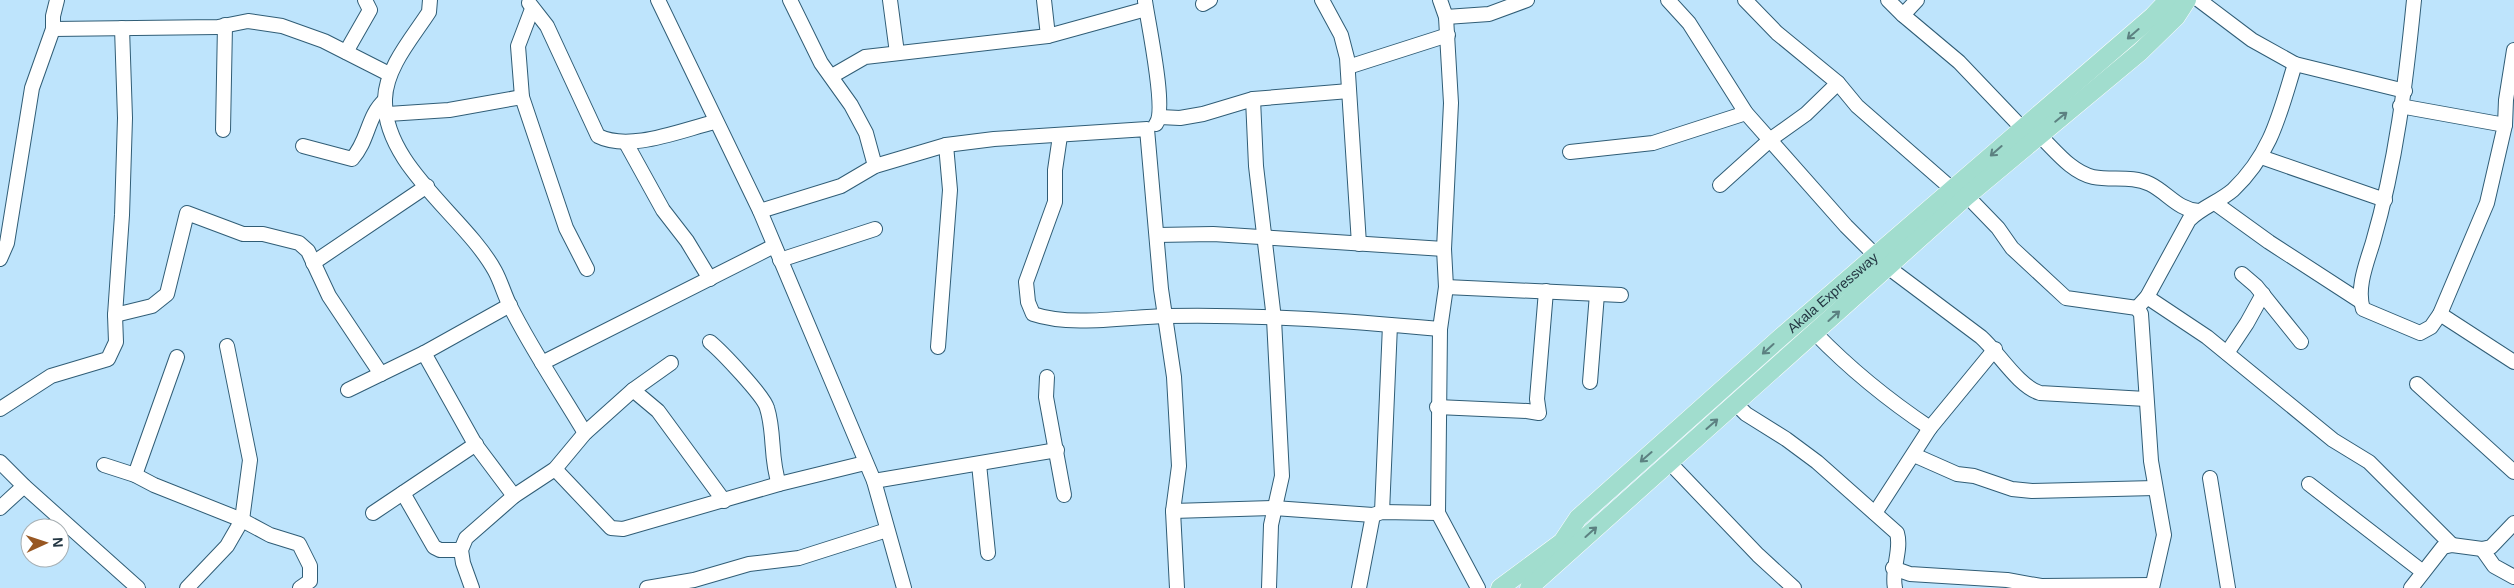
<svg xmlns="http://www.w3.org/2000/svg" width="2514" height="588" viewBox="0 0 2514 588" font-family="Arial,sans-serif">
  <rect width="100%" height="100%" fill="#bee4fc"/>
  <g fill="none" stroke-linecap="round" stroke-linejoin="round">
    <g stroke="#305d76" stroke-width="16">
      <g id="minor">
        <path d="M 430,0 L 429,12 C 413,37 386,67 385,99 C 383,166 465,216 495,271 C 501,282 504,294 510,306 C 532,350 560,391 585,433"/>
        <path d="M 658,0 L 760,211 L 874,481 L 904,588"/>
        <path d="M 790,0 L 821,63 L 851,105 L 866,133 L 875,166"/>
        <path d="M 890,0 L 897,53"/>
        <path d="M 1044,0 L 1048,36"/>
        <path d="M 1322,0 L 1341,35 L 1347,58 L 1359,244"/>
        <path d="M 1668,0 L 1689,23 L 1746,113 L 1846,226 L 1876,256"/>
        <path d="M 1745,0 L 1777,33 L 1838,83 L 1857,106 L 1952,189"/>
        <path d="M 1888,0 L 1903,15 L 1959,62 L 2022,128"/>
        <path d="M 2199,0 L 2252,40 L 2295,64 L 2405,91"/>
        <path d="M 2414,0 C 2406,81 2396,163 2373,242 C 2367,262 2356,288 2363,309 L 2420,333 L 2431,327 L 2440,314 L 2487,203 L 2505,125 L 2506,100 L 2514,50"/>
        <path d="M 1145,1 C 1148,23 1167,110 1156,124"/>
        <path d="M 529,3 L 547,26 L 598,136 C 630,152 681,130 715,122"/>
        <path d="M 1203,4 L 1210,0"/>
        <path d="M 532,9 L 518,46 L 522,97 L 566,228 L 587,269"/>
        <path d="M 1903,15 L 1917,0"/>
        <path d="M 1446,17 L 1489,14 L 1527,0"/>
        <path d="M 53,29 L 218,27 L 248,21 L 282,26 L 324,41 L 389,74"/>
        <path d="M 346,52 L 370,10 L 365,0"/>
        <path d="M 1348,67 L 1448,35"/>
        <path d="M 832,76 L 865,57 L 1048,36 L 1146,9"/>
        <path d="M 1253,99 L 1256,166 L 1274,319 L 1282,476 L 1271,525 L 1269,588"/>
        <path d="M 2400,106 L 2505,125"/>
        <path d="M 388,114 L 449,110 L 522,97"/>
        <path d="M 1160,117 L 1180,118 L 1203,114 L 1253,99 L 1349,91"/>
        <path d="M 223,130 L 225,25"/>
        <path d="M 2039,135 C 2055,150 2071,172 2093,177 C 2112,181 2131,175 2150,184 C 2168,193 2178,210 2199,211"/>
        <path d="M 1060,136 L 1055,170 L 1055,202 L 1026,282 L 1028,302 L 1033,314 C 1071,327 1126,317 1166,316 C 1257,314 1349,321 1440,329"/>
        <path d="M 626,143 L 663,210 L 687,241 L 710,279"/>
        <path d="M 303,146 L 352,159 C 369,140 367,116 385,100"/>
        <path d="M 1570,152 L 1653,143 L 1746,113"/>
        <path d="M 2261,157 L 2385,200"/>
        <path d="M 1720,185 L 1771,139 L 1806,114 L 1838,83"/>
        <path d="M 1967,196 L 1998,228 L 2012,248 L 2066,298 L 2137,308"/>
        <path d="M 2215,203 L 2269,242 L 2360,301"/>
        <path d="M 760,211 L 841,186 L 875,166 L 946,145 L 994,139 L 1147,129 L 1161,289 L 1174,377 L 1179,466 L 1173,511 L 1177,588"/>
        <path d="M 1157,235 L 1213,234 L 1444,249"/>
        <path d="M 0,259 L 7,243 L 32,88 L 53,29 L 53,16 L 57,0"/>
        <path d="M 780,260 L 875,229"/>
        <path d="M 313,263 L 427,186"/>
        <path d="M 1889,268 L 1981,337 C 1999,353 2018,386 2040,393 L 2146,399"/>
        <path d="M 2242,274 L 2256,286 L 2301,342"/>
        <path d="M 1446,287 L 1621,295"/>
        <path d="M 2147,297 L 2207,337 L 2333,440 L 2369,462 L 2452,545"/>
        <path d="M 2440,314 L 2514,362"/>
        <path d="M 115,315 L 152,306 L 167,294 L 187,213 L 243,234 L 263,234 L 299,243 L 308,251 L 329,296 L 381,374"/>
        <path d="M 1815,333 C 1850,369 1888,400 1930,428"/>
        <path d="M 710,342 C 721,351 764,396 767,408 C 775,433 770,459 779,484"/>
        <path d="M 938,347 L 950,190 L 946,145"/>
        <path d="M 424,353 L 475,444 L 514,496"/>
        <path d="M 2227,353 L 2247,323 L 2263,294"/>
        <path d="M 542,363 L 774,246"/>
        <path d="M 1047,377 L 1046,397 L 1064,495"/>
        <path d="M 1590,382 L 1597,294"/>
        <path d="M 2417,384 L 2514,472"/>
        <path d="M 348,390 L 424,353 L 510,305"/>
        <path d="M 633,390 L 671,363"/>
        <path d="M 1736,404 L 1746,414 L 1786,439 L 1817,462 L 1897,533 C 1902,550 1891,569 1895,588"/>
        <path d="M 1437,407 L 1527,411 L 1539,413 L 1537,399 L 1546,291"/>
        <path d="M 0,409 L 51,376 L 108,359 L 116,342 L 115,315 L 122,215 L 125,118 L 122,28"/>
        <path d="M 1914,455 L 1957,474 L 1974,476 L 2012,489 L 2032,491 L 2155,488"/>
        <path d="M 0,462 L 24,486 L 138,588"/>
        <path d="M 1669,462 L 1758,555 L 1794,588"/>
        <path d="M 979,464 L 988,553"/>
        <path d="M 104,465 L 135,475 L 154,485 L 242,520 L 270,535 L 299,544 L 310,566 L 310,581 L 300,588"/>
        <path d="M 555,469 L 611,528 L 623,529 L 779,484 L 865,463"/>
        <path d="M 135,475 L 177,357"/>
        <path d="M 2210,478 L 2228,588"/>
        <path d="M 874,481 L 1057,450"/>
        <path d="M 2309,484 L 2423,572"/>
        <path d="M 403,493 L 434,547 L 440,550 L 461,550"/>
        <path d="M 0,508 L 24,486"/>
        <path d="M 1173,511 L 1274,508 L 1373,515 L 1382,512 L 1438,513 L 1440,329 L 1446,287 L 1444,249 L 1451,103 L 1446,17 L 1440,0"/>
        <path d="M 1382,512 L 1390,325"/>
        <path d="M 373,513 L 476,444"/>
        <path d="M 1438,513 L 1478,588"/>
        <path d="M 1875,513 L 1930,428 L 1995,349"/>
        <path d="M 2482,549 L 2494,566 L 2514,577"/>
        <path d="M 1893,568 L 1910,574 L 2007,580 L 2041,586 L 2152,585"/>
        <path d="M 187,588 L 227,546 L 242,520 L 250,460 L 227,346"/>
        <path d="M 472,588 L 463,563 L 461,550 L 466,538 L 514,496 L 555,469 L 585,433 L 633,390 L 658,411 L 724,501"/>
        <path d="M 647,588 L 694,580 L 749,564 L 799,558 L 887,530"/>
        <path d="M 1359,588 L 1373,515"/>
        <path d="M 2152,588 L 2164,535 L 2151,461 L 2141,314 L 2137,308 L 2147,297 L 2189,220 C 2202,207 2219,202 2233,190 C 2272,153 2280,112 2295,64"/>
        <path d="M 2411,588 L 2443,547 L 2452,545 L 2482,549 L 2491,547 L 2514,523"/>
      </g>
    </g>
    <g stroke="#fff" stroke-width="19">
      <g id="major">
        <path id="s1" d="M 1500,588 L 1562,542 L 1578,518 L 1781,337 L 2153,16 L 2168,0"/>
        <path d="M 1529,588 L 1967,196 L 2140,52 L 2176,17 L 2187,0"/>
      </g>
    </g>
    <use href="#minor" stroke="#fff" stroke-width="14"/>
    <use href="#major" stroke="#a1ddce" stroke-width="18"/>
  </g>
  <defs><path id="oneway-shaft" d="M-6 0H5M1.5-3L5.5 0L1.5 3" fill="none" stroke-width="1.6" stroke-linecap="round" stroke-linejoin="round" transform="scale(1.25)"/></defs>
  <g stroke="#5c8181">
    <use href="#oneway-shaft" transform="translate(2133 34) rotate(139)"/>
    <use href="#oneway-shaft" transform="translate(2061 117) rotate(-39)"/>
    <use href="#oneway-shaft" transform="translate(1996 151) rotate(139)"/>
    <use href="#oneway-shaft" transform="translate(1834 316) rotate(-42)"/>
    <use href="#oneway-shaft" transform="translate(1768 349) rotate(138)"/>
    <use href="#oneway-shaft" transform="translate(1712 424) rotate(-41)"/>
    <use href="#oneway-shaft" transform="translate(1646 457) rotate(139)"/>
    <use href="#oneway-shaft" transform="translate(1591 532) rotate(-42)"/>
  </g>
  <g text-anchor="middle" stroke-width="4.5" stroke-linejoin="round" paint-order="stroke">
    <g font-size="14" fill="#233642" stroke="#fff">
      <text dy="5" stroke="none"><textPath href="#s1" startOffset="446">Akala Expressway</textPath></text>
    </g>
  </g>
  <g transform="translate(45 543) rotate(87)"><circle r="24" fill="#ffffff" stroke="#a7afb3"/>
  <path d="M0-4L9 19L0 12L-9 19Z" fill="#985722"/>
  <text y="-8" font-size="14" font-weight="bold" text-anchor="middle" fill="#233642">N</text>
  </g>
</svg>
